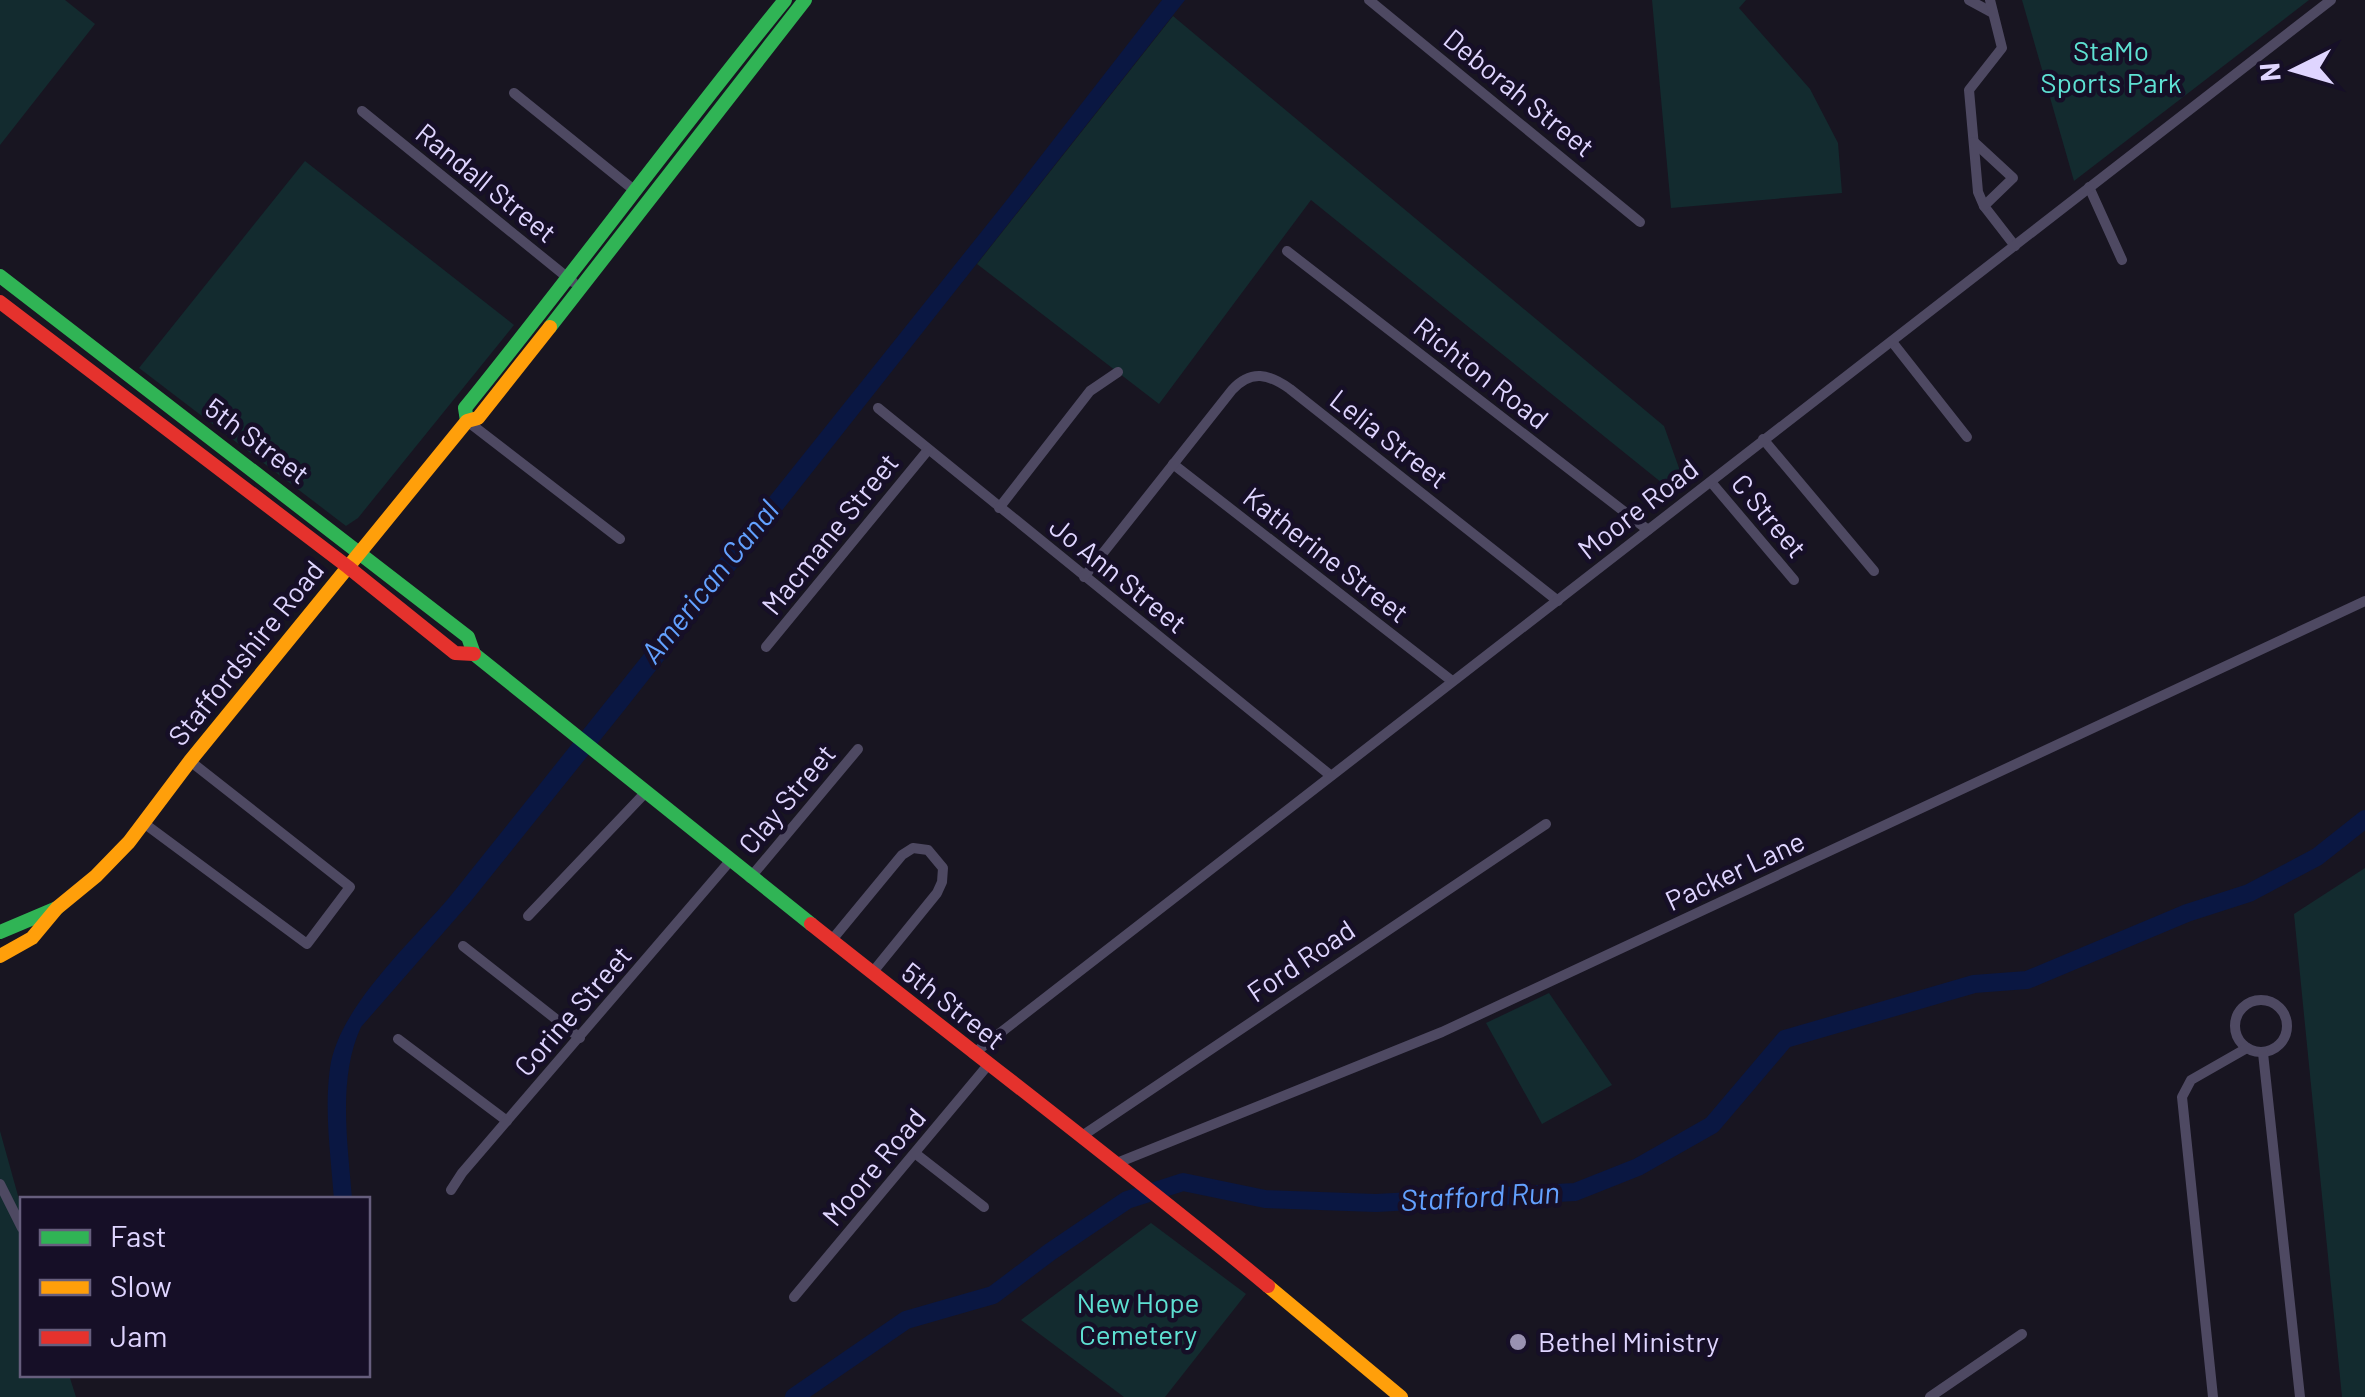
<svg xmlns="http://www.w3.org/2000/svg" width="2365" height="1397" viewBox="0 0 2365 1397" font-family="Barlow,sans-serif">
  <rect width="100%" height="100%" fill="#181521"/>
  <g fill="#132b2f">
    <path d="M 0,0 L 65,0 L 95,24 L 0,145 Z"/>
    <path d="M 1652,0 L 1746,0 L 1739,8 L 1810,89 L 1838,143 L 1842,193 L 1671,208 Z"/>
    <path d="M 2022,0 L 2309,0 L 2074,181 Z"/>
    <path d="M 1173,16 L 1664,426 L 1684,482 L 1672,491 L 1311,200 L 1159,404 L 977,264 Z"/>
    <path d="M 305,161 L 514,325 L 358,518 L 346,526 L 139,368 Z"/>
    <path d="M 2365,868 L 2365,1397 L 2342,1397 L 2294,914 Z"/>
    <path d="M 1549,993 L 1612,1085 L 1542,1124 L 1486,1023 Z"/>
    <path d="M 0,1131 L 22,1210 L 22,1374 L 69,1375 L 76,1397 L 0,1397 Z"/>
    <path d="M 1151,1223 L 1246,1294 L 1165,1397 L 1124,1397 L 1021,1320 Z"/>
  </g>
  <path fill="#0a1742" d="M 1162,0 L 1185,0 L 626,708 L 471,901 L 361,1027 C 337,1079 348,1144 352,1199 L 334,1200 C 331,1157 324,1111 330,1068 C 338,1009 409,944 448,899 L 1006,201 Z"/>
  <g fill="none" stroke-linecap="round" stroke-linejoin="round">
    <path stroke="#0a1742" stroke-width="18" d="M 794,1397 L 906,1320 L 993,1295 L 1050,1252 L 1127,1200 L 1183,1182 L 1265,1199 L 1376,1203 L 1575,1192 L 1638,1167 L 1712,1125 L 1785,1039 L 1974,984 L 2027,980 L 2187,913 L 2249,893 L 2317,857 L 2365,819"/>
    <g stroke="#4e4962" stroke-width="10">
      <path d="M 1369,0 L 1640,222"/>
      <path d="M 1969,0 L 1993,13"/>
      <path d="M 1990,0 L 2002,48 L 1969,90 L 1978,192 L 1984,206 L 2015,246"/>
      <path d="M 514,93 L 634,190"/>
      <path d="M 362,111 L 573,282"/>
      <path d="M 1974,142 L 2013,178 L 1984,206"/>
      <path d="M 2089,187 L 2122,260"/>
      <path d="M 1287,251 L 1648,530"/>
      <path d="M 1893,343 L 1967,437"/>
      <path d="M 878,408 L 1330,775"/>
      <path d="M 467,421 L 620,539"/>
      <path d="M 1763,439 L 1874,571"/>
      <path d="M 1173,464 L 1452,681"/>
      <path d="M 1711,482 L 1794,580"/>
      <path d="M 999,508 L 1090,391 L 1118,372"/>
      <path d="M 1084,577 L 1232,390 C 1251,369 1269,374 1290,389 L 1558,601"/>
      <path d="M 766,647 L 928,450"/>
      <path d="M 145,824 L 307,944 L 350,887 L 190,761"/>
      <path d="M 750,878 L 858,749"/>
      <path d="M 528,916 L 645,793"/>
      <path d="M 831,941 L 902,855 L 913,848 L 928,850 L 943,868 L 942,882 L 937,893 L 872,973"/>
      <path d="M 463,946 L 580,1038"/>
      <circle cx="2261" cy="1026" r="26"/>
      <path d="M 398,1039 L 507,1121"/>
      <path d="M 2263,1053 L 2300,1397"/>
      <path d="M 973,1054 L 2331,0"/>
      <path d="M 1082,1136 L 1546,824"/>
      <path d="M 916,1154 L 984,1207"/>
      <path d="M 1117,1163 L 1442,1032 L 2365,601"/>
      <path d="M 0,1184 L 22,1228"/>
      <path d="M 451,1190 L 462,1173 L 730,861"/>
      <path d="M 794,1297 L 988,1065"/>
      <path d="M 1930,1397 L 2022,1334"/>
      <path d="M 2213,1397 L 2182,1097 L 2191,1080 L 2247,1048"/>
    </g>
    <g stroke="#30b455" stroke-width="14">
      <path d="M 0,276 L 468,637 L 474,654 L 811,924"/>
      <path d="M 550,327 L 805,0"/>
      <path d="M 467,421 L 465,408 C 574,273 676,134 785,0"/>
      <path d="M 0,932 L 57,908"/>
    </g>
    <g stroke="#ff9f0a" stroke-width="14">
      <path d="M 0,956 L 32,938 L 57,908 L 96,876 L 129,842 L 190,761 L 467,421 L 478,418 L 550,327"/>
      <path d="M 1268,1286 L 1401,1397"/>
    </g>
    <g stroke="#e5322d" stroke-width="14">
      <path d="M 0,302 L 348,567 L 455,653 L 474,654"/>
      <path d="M 811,924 C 963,1045 1118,1162 1268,1286"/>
    </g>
  </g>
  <circle fill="#9992b1" stroke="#160f27" stroke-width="4" cx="1518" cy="1342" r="10"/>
  <g text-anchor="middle" stroke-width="9" stroke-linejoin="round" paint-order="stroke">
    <g font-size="28" fill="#5ee1d3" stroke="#160f27">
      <text x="2111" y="61">StaMo<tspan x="2111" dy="32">Sports Park</tspan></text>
      <text x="1138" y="1313">New Hope<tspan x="1138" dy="32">Cemetery</tspan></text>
    </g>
    <g font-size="28" fill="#dfd5ff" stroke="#160f27">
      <text transform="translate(1519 93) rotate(39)" y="10">Deborah Street</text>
      <text transform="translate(486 183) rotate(39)" y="10">Randall Street</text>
      <text transform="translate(1481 373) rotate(38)" y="10">Richton Road</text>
      <text transform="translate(1389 439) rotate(38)" y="10">Lelia Street</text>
      <text transform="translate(257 441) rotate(37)" y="10">5th Street</text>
      <text transform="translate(1638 509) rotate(-38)" y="10">Moore Road</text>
      <text transform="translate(1769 516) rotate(50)" y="10">C Street</text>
      <text transform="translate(830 534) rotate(-51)" y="10">Macmane Street</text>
      <text transform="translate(1326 555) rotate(38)" y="10">Katherine Street</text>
      <text transform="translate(1118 575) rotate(39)" y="10">Jo Ann Street</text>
      <text transform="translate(246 653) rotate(-51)" y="10">Staffordshire Road</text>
      <text transform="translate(787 799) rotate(-50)" y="10">Clay Street</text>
      <text transform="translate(1735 871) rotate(-25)" y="10">Packer Lane</text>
      <text transform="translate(1301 961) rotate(-34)" y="10">Ford Road</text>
      <text transform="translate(953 1006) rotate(38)" y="10">5th Street</text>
      <text transform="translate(573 1011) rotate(-49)" y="10">Corine Street</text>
      <text transform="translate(874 1167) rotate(-50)" y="10">Moore Road</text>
    </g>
    <g font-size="28" fill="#dfd5ff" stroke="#160f27" text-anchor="start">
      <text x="1538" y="1352">Bethel Ministry</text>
    </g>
    <g font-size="30" font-style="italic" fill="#63a1ff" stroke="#160f27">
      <text transform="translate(710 582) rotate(-51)" y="10">American Canal</text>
      <text transform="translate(1480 1197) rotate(-3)" y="10">Stafford Run</text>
    </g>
  </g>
  <rect x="20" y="1197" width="350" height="180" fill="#160f27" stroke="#665e7d" stroke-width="2.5"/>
  <rect x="40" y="1230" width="50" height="15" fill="#30b455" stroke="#665e7d" stroke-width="2.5"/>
  <text x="110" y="1247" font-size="30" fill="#dfd5ff">Fast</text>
  <rect x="40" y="1280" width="50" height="15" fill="#ff9f0a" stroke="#665e7d" stroke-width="2.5"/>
  <text x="110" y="1297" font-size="30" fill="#dfd5ff">Slow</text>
  <rect x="40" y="1330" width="50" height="15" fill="#e5322d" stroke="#665e7d" stroke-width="2.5"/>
  <text x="110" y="1347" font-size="30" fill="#dfd5ff">Jam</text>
  <g transform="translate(2295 70) rotate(265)" stroke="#160f27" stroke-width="8" paint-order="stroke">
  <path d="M0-8L18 38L0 25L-18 38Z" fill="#dfd5ff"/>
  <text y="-15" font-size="28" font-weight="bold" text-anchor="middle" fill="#dfd5ff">N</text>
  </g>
</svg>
